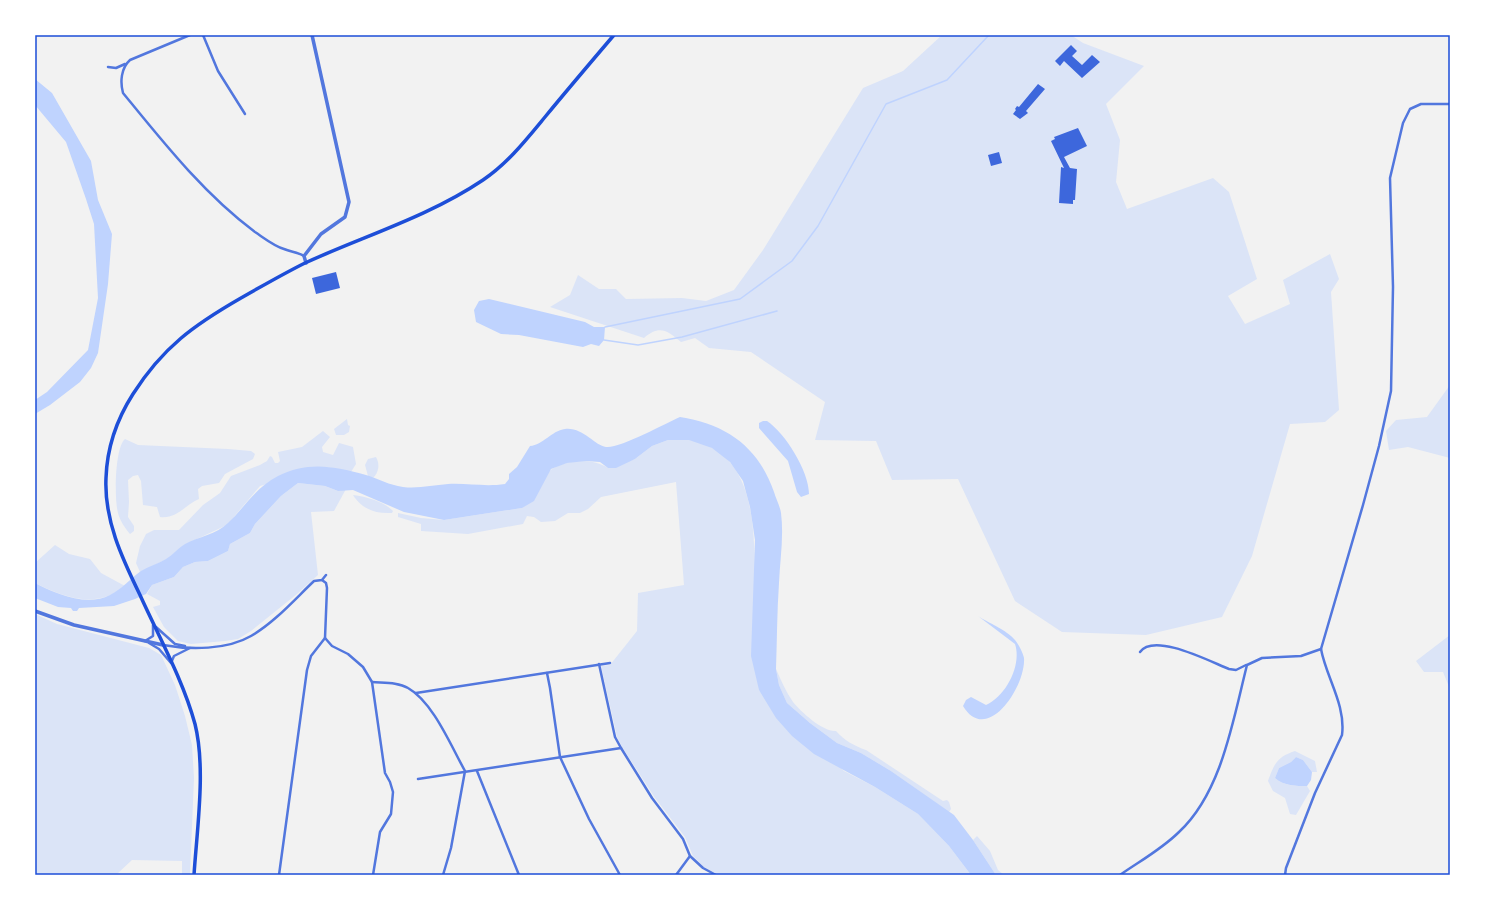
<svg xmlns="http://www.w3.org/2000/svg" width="1485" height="910" viewBox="0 0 1485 910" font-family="'PT Sans',sans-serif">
  <rect width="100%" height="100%" fill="#f2f2f2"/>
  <g fill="#dbe4f7">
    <path d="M 942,35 L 1071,35 L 1083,43 L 1144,66 L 1106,104 L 1120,140 L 1116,182 L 1127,209 L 1213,178 L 1229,192 L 1257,279 L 1228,296 L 1245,324 L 1290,304 L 1283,280 L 1330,254 L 1339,279 L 1331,292 L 1339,410 L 1325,422 L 1290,424 L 1252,556 L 1222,617 L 1146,635 L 1062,632 L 1015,601 L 958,479 L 892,480 L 876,441 L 815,440 L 825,402 L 751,352 L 709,348 L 695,338 L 681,342 C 667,330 659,325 644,338 L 550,307 L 570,295 L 578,275 L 599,289 L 616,289 L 626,299 L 682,298 L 706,301 L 734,290 L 763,250 L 863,88 L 903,71 Z"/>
    <path d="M 1450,385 L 1450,458 L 1408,447 L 1389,450 L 1386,431 L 1396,420 L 1427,417 Z"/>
    <path d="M 347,419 L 348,425 L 350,426 L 349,432 L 344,435 L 336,435 L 334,429 Z"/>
    <path d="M 323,431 L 330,437 L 322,447 L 323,452 L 333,455 L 339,443 L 353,447 L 356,464 L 351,472 L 327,467 L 260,486 L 227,525 L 184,545 L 167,559 L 140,572 L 136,563 L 140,546 L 146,534 L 154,530 L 179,530 L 203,505 L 220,493 L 231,476 L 260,465 L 267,461 L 270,456 L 272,457 L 275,463 L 278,463 L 280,461 L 278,452 L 302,447 Z"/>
    <path d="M 125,439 L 138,445 L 228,449 L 251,451 L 255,454 L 253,459 L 225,474 L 219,483 L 202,486 L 198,489 L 199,499 C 185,505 177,519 160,517 L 157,507 L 143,505 L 141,481 L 138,475 L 133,476 L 128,480 L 129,502 L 128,517 L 134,526 L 134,531 L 130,534 C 125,528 120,521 118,513 C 114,499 115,447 125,439 Z"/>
    <path d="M 668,440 C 675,440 683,439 690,440 C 757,453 754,530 755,583 C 756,619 758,654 759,690 L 844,771 L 875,787 L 918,814 L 949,846 L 971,875 L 719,875 L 704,867 L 693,856 L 685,837 L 655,798 L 622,747 L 617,737 L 601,666 L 610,665 L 637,631 L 638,593 L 684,585 L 676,482 L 601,497 L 588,509 L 580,513 L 568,513 L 555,521 L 541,522 L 534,517 L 527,516 L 523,524 L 468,534 L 421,531 L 421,524 L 398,517 L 398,513 L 421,518 L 444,520 L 522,508 C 529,499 544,474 552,469 C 568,459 593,458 608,468 L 635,459 L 652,446 Z"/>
    <path d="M 376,457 C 380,464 379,472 373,478 L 368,476 L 365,465 L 368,459 Z"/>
    <path d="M 298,483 L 325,486 L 338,491 L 346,489 L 334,511 L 311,512 L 318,575 L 297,594 L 251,631 L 238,639 L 225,641 L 191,644 L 178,641 L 164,627 L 153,607 L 160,605 L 160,601 L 147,594 L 152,585 L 174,577 L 183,567 L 195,562 L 208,561 L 228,551 L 230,544 L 250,533 L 255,524 L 281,496 Z"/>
    <path d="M 353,495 C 367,497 383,501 393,511 L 392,513 C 375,514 362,509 353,495 Z"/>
    <path d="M 55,545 L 69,554 L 90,559 L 101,573 L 125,586 C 119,589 114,594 108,596 C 84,605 57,594 35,583 L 35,563 Z"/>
    <path d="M 35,614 L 57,624 L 149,648 L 161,655 L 175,685 L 185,716 L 192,745 L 194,778 L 190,875 L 182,875 L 182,861 L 132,860 L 118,873 L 117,875 L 35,875 Z"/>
    <path d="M 1450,635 L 1450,689 L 1443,672 L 1424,672 L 1416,661 Z"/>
    <path d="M 776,669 C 781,680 786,692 793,702 C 801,712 823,732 836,731 C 844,740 854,746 866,750 L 943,801 L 947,800 L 949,802 L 951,809 L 949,812 L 891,771 L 861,753 L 837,743 L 810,723 L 787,703 L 779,685 Z"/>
    <path d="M 1295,751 L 1315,761 L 1317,772 L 1312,772 L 1303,760 L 1296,757 L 1291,762 L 1279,768 L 1275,778 C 1284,786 1295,786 1307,786 L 1310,791 L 1296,815 L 1290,814 L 1285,798 L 1273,791 L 1268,781 C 1274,764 1277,757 1295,751 Z"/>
    <path d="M 977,836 L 990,851 L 998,870 L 1004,875 L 996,875 L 973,840 Z"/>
  </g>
  <g fill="#bfd3fe">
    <path d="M 35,79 L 52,93 L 91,161 L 98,200 L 112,234 L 108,284 L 98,353 L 91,368 L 80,382 L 50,405 L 35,414 L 35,400 L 47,392 L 88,350 L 98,298 L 94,224 L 86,199 L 66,142 L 35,105 Z"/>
    <path d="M 489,299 L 585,322 L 594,327 L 605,327 L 604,340 L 599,346 L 591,344 L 583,347 L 519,335 L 501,334 L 476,322 L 474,310 L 479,301 Z"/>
    <path d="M 680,417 C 727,424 759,448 774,492 C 776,499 780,506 781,513 C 784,536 780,560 779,583 C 777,612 777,640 776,669 L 779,685 L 787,703 L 810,723 L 837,743 L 861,753 L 891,771 L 954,815 L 973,840 L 996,875 L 971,875 L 949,846 L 918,814 L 875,787 L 814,754 L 792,736 L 776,718 L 759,690 L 751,656 L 755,540 L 750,507 L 743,481 L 730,462 L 712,448 L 689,440 L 668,440 L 652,446 L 635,459 L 616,468 L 608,468 L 600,462 L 586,461 L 567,463 L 551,469 L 534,501 L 522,508 L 444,520 L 404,512 L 353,490 L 338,491 L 325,486 L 298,483 L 281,496 L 255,524 L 250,533 L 230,544 L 228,551 L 208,561 L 195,562 L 183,567 L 174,577 L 152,585 L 146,594 L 135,599 L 114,606 L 79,608 L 77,611 L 73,611 L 71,608 L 58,607 L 35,598 L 35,583 C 56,594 87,607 110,595 C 122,589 130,579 141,571 C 149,566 158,564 166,559 C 173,555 178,548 185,544 C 198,537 217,534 228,523 C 245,507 256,487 278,476 C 307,461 335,466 366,475 C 379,479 389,485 403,487 C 418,489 433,485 448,484 C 468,483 485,487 505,484 L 509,479 L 509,474 L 517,467 L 530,446 C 543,445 551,431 565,429 C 583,427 595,446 606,447 C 619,449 666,423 680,417 Z"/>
    <path d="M 763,421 L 767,421 C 785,433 809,471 809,494 L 801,497 L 797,492 L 788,461 L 759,428 L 759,423 Z"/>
    <path d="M 978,616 C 987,622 1008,631 1014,639 C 1018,643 1023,653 1024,658 C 1026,686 987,746 963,706 L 966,700 L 971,697 L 986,705 C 1006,696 1022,665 1015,644 Z"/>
    <path d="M 1296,757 L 1303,760 L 1312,772 L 1311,780 L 1307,786 C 1296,786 1284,786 1275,778 L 1279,768 L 1291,762 Z"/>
  </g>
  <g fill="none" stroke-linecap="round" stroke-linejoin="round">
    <g stroke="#bfd3fe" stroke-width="1.5">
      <path d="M 605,327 L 740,299 L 792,261 L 818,226 L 886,104 L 947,80 L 989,35"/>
      <path d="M 604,340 L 638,345 L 682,337 L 777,311"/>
    </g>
  </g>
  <g fill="#3d67dc">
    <path d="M 1071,45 L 1077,51 L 1072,56 L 1082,65 L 1092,55 L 1100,62 L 1082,78 L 1064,61 L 1060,66 L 1055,61 Z"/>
    <path d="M 1038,84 L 1045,89 L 1026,111 L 1028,113 L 1020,119 L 1013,114 L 1016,110 L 1015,109 L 1017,106 L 1019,107 Z"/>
    <path d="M 1078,128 L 1087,146 L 1064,157 L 1070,168 L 1077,169 L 1075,200 L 1073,200 L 1073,204 L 1059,203 L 1061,167 L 1064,168 L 1051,141 L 1055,139 L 1054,137 Z"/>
    <path d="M 999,152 L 1002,163 L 991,166 L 988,155 Z"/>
    <path d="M 336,272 L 340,288 L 316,294 L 312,278 Z"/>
  </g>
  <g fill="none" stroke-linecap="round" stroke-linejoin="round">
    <g stroke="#5277de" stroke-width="2.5">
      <path d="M 190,35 L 130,60 C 121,68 120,82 123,93 C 163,142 204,194 255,232 C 264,238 274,246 284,249 C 291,252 298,252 304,256"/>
      <path d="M 203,35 L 218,71 L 245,114"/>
      <path d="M 108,67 L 116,68 L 125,64"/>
      <path d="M 156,627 L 175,644 L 185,646"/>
      <path d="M 325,638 L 332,646 L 348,654 L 363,667 L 372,682 L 385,773 L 390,782 L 393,792 L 391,814 L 380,832 L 373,875"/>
      <path d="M 145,641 L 153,636 L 153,625"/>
      <path d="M 149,643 L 159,649 L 171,663 L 174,656 L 190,648"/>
      <path d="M 163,645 C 190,650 227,650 251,636 C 275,622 294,600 314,581 L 322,580 L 326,575"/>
      <path d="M 1140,652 C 1154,632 1211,662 1229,669 L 1236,670 L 1246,665"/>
      <path d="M 599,664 L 615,737 L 621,748"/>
      <path d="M 547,673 L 550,688 L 560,757 L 589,819 L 620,875"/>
      <path d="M 372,682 C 384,683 398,682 408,688 C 433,702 451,746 465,771 L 451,848 L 443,875"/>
      <path d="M 416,693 L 610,663"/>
      <path d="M 477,771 L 519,875"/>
      <path d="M 418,779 L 621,748 L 652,798 L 683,839 L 690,856 L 703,868 L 716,875"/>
      <path d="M 279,875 L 307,670 L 311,656 L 325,638 L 327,588 L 326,583 L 322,580"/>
      <path d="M 676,875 L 690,856"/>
      <path d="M 1120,875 C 1140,861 1162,849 1179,832 C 1222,792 1233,720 1247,665 L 1262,658 L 1301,656 L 1321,649"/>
      <path d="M 1285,875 L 1286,868 L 1315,793 L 1342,735 C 1346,705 1326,677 1321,649 L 1363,505 L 1379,446 L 1391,391 L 1393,287 L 1390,178 L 1403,123 L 1410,109 L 1421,104 L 1450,104"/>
    </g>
    <g stroke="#5277de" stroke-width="3.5">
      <path d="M 306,263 L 304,256 L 321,234 L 345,217 L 349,202 L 312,35"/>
      <path d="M 35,611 L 74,625 L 163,645"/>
    </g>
    <path stroke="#1d4ed8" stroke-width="3.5" d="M 194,875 C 197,829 206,768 195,724 C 183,680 159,637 140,595 C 122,558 104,520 106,478 C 107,447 117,419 133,394 C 163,347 194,325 241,298 C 262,286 283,274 305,263 C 364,236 428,217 483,180 C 508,163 526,140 545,117 C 568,89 591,62 614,35"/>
  </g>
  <rect width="1485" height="910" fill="none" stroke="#ffffff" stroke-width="72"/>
  <rect x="36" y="36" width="1413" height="838" fill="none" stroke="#1d4ed8" stroke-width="1.5"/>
</svg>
